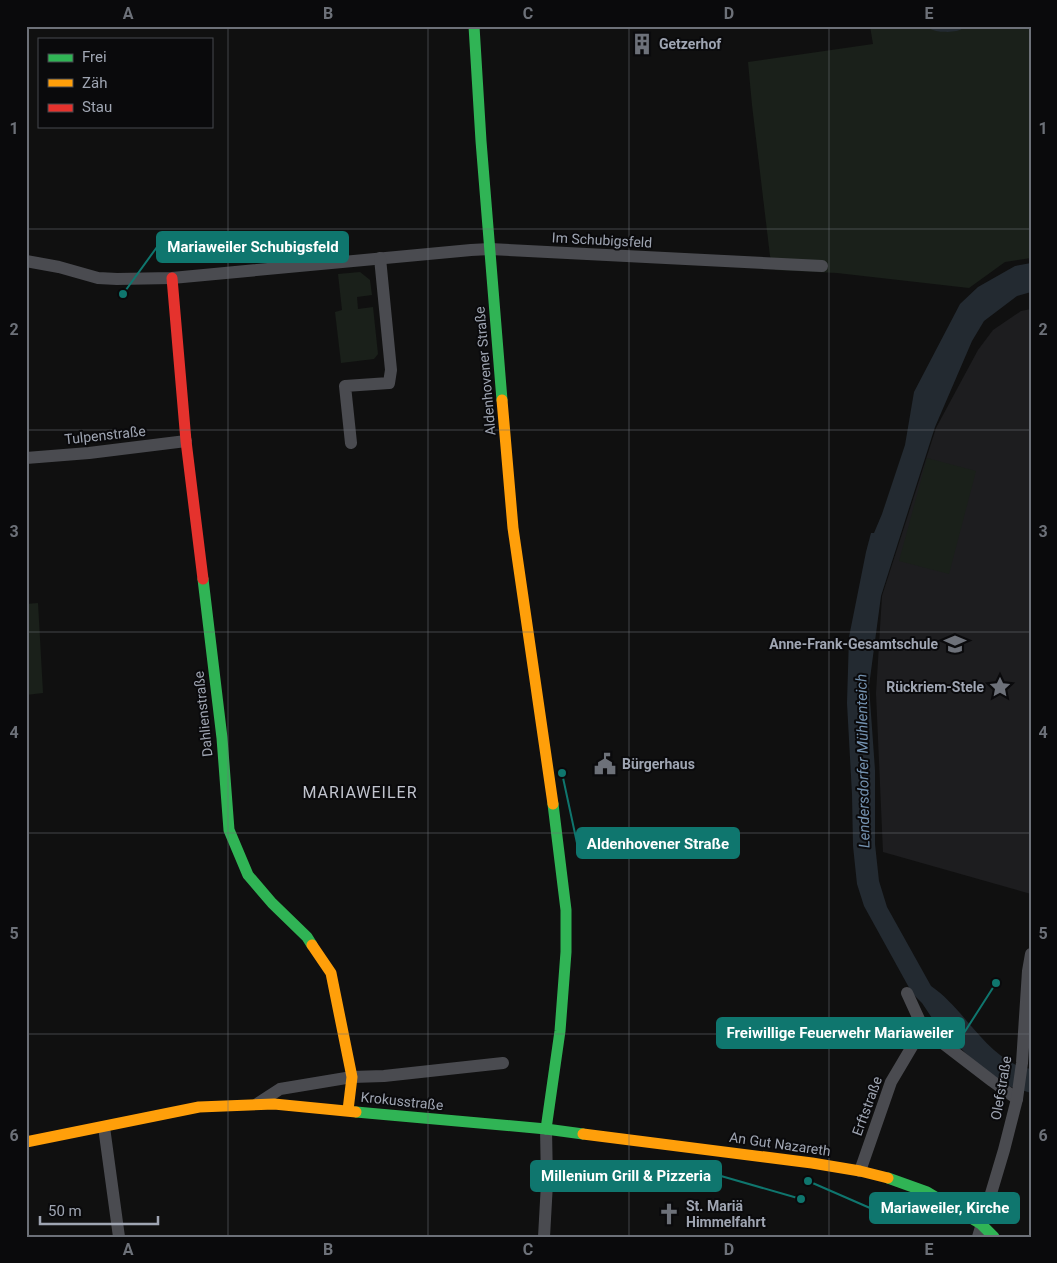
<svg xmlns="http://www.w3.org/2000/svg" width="1057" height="1263" viewBox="0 0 1057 1263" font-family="Roboto,sans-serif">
  <rect width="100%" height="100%" fill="#101010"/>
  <path fill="#1d1d1f" d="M 1031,309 L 1031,894 L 883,852 L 876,693 L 882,596 L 936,428 L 978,350 L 993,330 L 1021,311 Z"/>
  <g fill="#1a201a">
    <path d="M 870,26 L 1031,26 L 1031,258 L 1005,262 L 969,288 L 837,273 L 775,270 L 770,256 L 752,105 L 748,62 L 873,44 Z"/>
    <path d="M 360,272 L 370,280 L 372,295 L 357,297 L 358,309 L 373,307 L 378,354 L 374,359 L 341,363 L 335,312 L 342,310 L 338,274 Z"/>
    <path d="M 927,458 L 976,471 L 949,574 L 899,561 Z"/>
    <path d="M 38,603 L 43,693 L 26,695 L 26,604 Z"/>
  </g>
  <path fill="#232a31" d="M 1031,263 L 1031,292 L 1017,296 L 984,321 L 972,341 L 935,427 L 881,596 L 869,686 L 875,770 L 875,844 L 879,881 L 887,907 L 931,986 C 963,1008 980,1047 1016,1065 C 1020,1067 1026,1068 1031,1069 L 1031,1093 L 999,1083 L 992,1079 L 936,1024 L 922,1003 L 912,993 L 864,906 L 857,884 L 853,846 L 852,794 L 847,703 L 849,637 L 866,552 L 871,533 L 874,533 L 882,514 L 905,445 L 914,392 L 960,304 L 978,287 L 1015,266 Z"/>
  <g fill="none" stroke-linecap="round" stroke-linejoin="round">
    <path stroke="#232a31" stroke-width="5" d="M 930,26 C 937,30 955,31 962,26"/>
    <g stroke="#4a4b50" stroke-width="12">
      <path d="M 26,261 L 59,267 L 98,278 L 117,279 L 172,278 L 471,250 L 490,249 L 822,266"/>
      <path d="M 351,443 L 345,386 L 389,383 L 391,370 L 380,258"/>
      <path d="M 26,458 L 89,453 L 186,441"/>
      <path d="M 907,993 L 923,1028 L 992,1081 L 1017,1099"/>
      <path d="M 257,1104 L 280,1089 L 352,1077 L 384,1076 L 503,1063"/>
      <path d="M 104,1127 L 119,1237"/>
      <path d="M 860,1171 L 891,1082 L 923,1028"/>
      <path d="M 544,1237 L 547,1183 L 546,1129"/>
      <path d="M 978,1237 L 1004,1150 L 1017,1099 L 1022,1063 L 1028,971 L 1031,954"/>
    </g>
    <g stroke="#30b455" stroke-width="11">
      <path d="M 474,26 L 481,141 L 502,400"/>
      <path d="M 203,579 L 222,738 L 229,830 L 248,875 L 272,903 L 307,937 L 312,945"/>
      <path d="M 356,1112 L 546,1129 L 583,1134"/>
      <path d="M 546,1129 L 560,1031 L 566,952 L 566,910 L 553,804"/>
      <path d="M 888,1178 L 927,1192 L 981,1224 L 994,1237"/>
    </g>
    <g stroke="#ff9f0a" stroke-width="11">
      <path d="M 502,400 L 513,528 L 553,804"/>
      <path d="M 312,945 L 331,973 L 352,1077 L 348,1110"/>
      <path d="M 583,1134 L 812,1163 L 860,1171 L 888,1178"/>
      <path d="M 26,1142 L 199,1107 L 274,1104 L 356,1112"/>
    </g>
    <path stroke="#e5322d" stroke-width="11" d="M 172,278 L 186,441 L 203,579"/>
  </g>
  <path fill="none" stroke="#6d7179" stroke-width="1" stroke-opacity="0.55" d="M 228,26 L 228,1237M 428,26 L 428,1237M 629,26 L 629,1237M 829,26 L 829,1237M 26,229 L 1031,229M 26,430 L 1031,430M 26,632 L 1031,632M 26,833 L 1031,833M 26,1034 L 1031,1034"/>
  <defs>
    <g id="building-bare" transform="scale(1.725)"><path d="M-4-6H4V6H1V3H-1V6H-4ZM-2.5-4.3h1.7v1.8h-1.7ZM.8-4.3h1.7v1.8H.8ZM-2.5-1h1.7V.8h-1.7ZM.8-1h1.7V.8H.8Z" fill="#6d7179" stroke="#0a0a0c" stroke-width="2.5" paint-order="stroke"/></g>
    <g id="school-bare" transform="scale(1.725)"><path d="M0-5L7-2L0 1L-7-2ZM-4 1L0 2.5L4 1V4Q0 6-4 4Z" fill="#6d7179" stroke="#0a0a0c" stroke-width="2.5" paint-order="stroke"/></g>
    <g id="sight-bare" transform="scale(1.725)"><path d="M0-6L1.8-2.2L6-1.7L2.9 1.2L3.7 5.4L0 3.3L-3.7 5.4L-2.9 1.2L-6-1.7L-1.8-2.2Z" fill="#6d7179" stroke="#0a0a0c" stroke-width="2.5" paint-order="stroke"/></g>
    <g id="civic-bare" transform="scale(1.725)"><path d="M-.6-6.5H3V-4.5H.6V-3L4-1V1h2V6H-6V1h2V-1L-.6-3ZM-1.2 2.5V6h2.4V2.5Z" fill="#6d7179" stroke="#0a0a0c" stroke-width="2.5" paint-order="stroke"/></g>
    <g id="church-bare" transform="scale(1.725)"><path d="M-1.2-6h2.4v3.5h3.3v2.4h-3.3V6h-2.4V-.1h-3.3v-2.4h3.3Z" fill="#6d7179" stroke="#0a0a0c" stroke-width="2.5" paint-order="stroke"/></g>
  </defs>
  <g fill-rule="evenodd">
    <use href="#building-bare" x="642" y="44"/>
    <use href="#school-bare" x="955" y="644"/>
    <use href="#sight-bare" x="1000" y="687"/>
    <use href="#civic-bare" x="605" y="764"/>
    <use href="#church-bare" x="669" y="1214"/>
  </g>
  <g text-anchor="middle" stroke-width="4" stroke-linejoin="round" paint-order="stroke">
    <g font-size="14" font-weight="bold" fill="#9fa5b2" stroke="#0a0a0c" text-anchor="start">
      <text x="659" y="49">Getzerhof</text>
      <text x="938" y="649" text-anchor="end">Anne-Frank-Gesamtschule</text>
      <text x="984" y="692" text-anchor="end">Rückriem-Stele</text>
      <text x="622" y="769">Bürgerhaus</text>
      <text x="686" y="1211">St. Mariä<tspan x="686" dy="16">Himmelfahrt</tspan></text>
    </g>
    <g font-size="14" fill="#9fa5b2" stroke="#0a0a0c">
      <text transform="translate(602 240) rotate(3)" y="5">Im Schubigsfeld</text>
      <text transform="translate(485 371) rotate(-95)" y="5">Aldenhovener Straße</text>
      <text transform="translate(105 435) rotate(-6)" y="5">Tulpenstraße</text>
      <text transform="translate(203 714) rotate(-96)" y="5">Dahlienstraße</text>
      <text transform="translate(1001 1088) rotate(-80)" y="5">Olefstraße</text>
      <text transform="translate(402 1101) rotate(6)" y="5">Krokusstraße</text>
      <text transform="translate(867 1106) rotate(-70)" y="5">Erftstraße</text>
      <text transform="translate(780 1144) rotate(8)" y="5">An Gut Nazareth</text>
    </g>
    <g font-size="15" font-style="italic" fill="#7492b0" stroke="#0a0a0c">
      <text transform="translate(863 761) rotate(-91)" y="5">Lendersdorfer Mühlenteich</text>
    </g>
    <g font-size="16" letter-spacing="1" fill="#c1c4ce" stroke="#0a0a0c">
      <text x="360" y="798">MARIAWEILER</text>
    </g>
  </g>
  <path fill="none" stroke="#0f766e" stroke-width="2" d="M123 294L157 247M562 773L577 843M996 983L964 1033M801 1199L721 1176M808 1181L870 1208"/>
  <g fill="#0f766e" stroke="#0a0a0c" stroke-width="2">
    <circle cx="123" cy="294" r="5"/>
    <circle cx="562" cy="773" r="5"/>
    <circle cx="996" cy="983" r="5"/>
    <circle cx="801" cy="1199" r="5"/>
    <circle cx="808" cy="1181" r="5"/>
  </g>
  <g fill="#0f766e" stroke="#0f766e" stroke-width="2">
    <rect x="157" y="232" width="191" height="30" rx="5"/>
    <rect x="577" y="828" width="162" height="30" rx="5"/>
    <rect x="717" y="1018" width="247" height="30" rx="5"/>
    <rect x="531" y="1161" width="190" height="30" rx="5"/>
    <rect x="870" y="1193" width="149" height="30" rx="5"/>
  </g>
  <g font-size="15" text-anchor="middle" font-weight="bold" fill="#fff">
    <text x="253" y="252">Mariaweiler Schubigsfeld</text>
    <text x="658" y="849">Aldenhovener Straße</text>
    <text x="840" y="1038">Freiwillige Feuerwehr Mariaweiler</text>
    <text x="626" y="1181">Millenium Grill &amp; Pizzeria</text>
    <text x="945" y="1213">Mariaweiler, Kirche</text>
  </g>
  <rect width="1057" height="1263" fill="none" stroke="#0a0a0c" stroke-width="55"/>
  <rect x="38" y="38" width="175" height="90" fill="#0a0a0c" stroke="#46484e"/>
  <rect x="48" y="54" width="25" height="8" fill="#30b455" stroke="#46484e"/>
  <text x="82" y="62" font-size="15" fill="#9fa5b2">Frei</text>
  <rect x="48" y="79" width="25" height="8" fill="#ff9f0a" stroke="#46484e"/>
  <text x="82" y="88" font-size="15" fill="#9fa5b2">Zäh</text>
  <rect x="48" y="104" width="25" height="8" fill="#e5322d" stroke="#46484e"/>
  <text x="82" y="112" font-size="15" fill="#9fa5b2">Stau</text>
  <path d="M40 1216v8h118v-8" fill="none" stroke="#9fa5b2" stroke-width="2.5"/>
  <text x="48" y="1216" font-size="15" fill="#9fa5b2" stroke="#0a0a0c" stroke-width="4" paint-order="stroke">50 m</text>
  <rect x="28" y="28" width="1002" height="1208" fill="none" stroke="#6d7179" stroke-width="2"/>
  <g font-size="16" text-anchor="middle" font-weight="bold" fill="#6d7179">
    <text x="128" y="19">A</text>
    <text x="328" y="19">B</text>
    <text x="528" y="19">C</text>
    <text x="729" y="19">D</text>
    <text x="929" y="19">E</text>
    <text x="14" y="134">1</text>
    <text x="1043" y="134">1</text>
    <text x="14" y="335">2</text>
    <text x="1043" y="335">2</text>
    <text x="14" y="537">3</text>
    <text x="1043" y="537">3</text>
    <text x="14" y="738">4</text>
    <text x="1043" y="738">4</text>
    <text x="14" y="939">5</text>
    <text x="1043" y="939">5</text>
    <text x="14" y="1141">6</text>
    <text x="1043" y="1141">6</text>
    <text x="128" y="1255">A</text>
    <text x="328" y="1255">B</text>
    <text x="528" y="1255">C</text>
    <text x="729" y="1255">D</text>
    <text x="929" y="1255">E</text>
  </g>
</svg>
